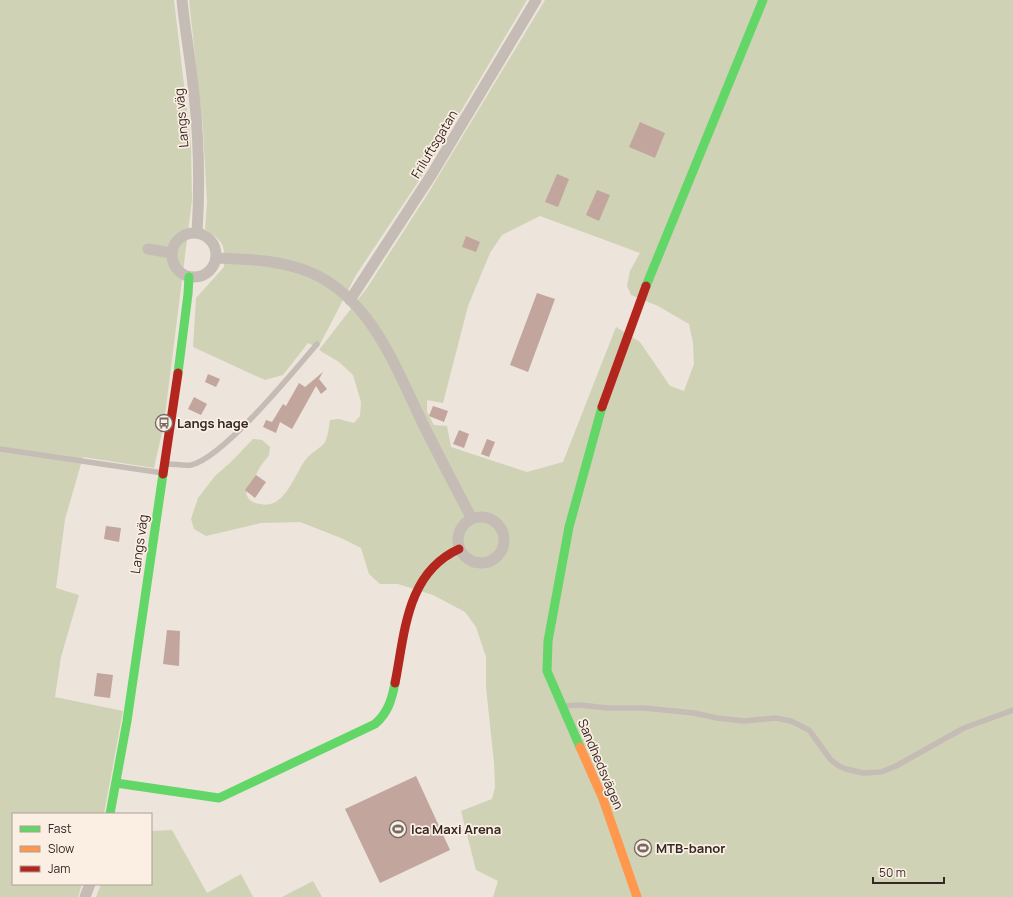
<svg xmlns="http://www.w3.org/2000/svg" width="1013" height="897" viewBox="0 0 1013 897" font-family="Manrope,sans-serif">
  <rect width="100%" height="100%" fill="#ede4dc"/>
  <g fill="#cfd2b5" fill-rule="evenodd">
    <path d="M 0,0 L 174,0 L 191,144 L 192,200 L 164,423 L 154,468 L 83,457 L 65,519 L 56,588 L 79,595 L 61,657 L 55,697 L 123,711 L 104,814 L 13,814 L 13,884 L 82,884 L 78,897 L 0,897 Z"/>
    <path d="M 189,0 L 527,0 L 426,170 L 356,275 L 318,348 L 308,343 L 283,375 L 265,380 L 193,347 L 196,298 L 224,267 C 225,243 224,243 205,229 L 207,203 L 203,129 Z"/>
    <path d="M 545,0 L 1013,0 L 1013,897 L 493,897 L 498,881 L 476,870 L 461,811 L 492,799 L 495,787 L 494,763 L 486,687 L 486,657 L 476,627 L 465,612 L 433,595 L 398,584 L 380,584 L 369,574 L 361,548 L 341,538 L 300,522 L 261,523 L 206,536 L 194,529 L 191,519 L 198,498 L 215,476 L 231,462 L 253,439 L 262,440 L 270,447 L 269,455 L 260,467 L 246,494 C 249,500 252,503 260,504 C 286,510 294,473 307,458 C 312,452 321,448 325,442 C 328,436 329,427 330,420 L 339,419 L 354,423 L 360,416 L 361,402 L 353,375 L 339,362 L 319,350 L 367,288 L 427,195 ZM 540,216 L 640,253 L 630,271 L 627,286 L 631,295 L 658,306 L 689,324 L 693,343 L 694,364 L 684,391 L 670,386 L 640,342 L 616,327 L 563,462 L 527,472 L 451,447 L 447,426 L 434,425 L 427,412 L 427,400 L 443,403 L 468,306 L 490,253 L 502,235 Z"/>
    <path d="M 172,830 L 207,893 L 241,874 L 253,897 L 96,897 L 101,884 L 151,884 L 151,831 Z"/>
    <path d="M 313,881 L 322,897 L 282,897 Z"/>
  </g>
  <g fill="#c2a59c">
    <path d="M 640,122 L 665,133 L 655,158 L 629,147 Z"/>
    <path d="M 557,174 L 569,179 L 558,207 L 545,202 Z"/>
    <path d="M 597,190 L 610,195 L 599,221 L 586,215 Z"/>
    <path d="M 466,236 L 480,242 L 476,252 L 462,247 Z"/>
    <path d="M 537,293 L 555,299 L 528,372 L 510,365 Z"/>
    <path d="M 323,372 L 319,379 L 327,389 L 321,394 L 316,386 L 292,429 L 280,422 L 276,433 L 263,427 L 266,420 L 272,422 L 283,404 L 286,406 L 299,383 L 305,387 Z"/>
    <path d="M 208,374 L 220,379 L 216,387 L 205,382 Z"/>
    <path d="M 194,397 L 207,404 L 201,415 L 188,409 Z"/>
    <path d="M 433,406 L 448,411 L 444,422 L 429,416 Z"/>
    <path d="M 459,430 L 469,434 L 464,448 L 453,444 Z"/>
    <path d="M 487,439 L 495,442 L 489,457 L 481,454 Z"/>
    <path d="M 256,475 L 266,482 L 255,498 L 245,490 Z"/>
    <path d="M 106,526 L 121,528 L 119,542 L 104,539 Z"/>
    <path d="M 167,630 L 180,631 L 179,666 L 163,664 Z"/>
    <path d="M 97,673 L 113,675 L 110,698 L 94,696 Z"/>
    <path d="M 416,776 L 450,850 L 380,883 L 345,809 Z"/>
  </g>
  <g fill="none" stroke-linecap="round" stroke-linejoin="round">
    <g stroke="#c5bcb6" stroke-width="5.5">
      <path d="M 0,449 L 163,473"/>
      <path d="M 167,464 C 174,464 184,466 191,465 C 223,458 294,371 317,344"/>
      <path d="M 564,706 L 579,705 L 608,708 L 644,708 L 694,713 L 717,718 L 744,721 L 776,718 L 791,721 L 809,730 L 831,760 L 839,766 L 846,769 L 863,773 L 881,772 L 896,766 L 964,728 L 1013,710"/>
    </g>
    <g stroke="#c5bcb6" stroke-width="11">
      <path d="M 182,0 C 185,31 191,62 194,94 C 199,141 200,186 197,233"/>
      <circle cx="194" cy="255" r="22"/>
      <path d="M 148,249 L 172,253"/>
      <path d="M 216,258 C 249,259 281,260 312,273 C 372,300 396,368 423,424 C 439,456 455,487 472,519"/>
      <path d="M 350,300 L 432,174 L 536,0"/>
      <circle cx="481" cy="540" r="23"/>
      <path d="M 85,897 L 90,884"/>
    </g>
    <g stroke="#63d668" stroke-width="9">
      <path d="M 646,286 L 763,0"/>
      <path d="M 178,373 L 188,294 L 189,277"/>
      <path d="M 580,747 L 547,671 L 548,641 L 569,527 L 602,407"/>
      <path d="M 116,783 L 219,798 L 375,724 C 388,713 392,699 395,683"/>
      <path d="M 110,814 L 127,721 L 163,474"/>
    </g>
    <path stroke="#ff974d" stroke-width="9" d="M 580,747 L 603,799 L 637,897"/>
    <g stroke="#b3261e" stroke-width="9">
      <path d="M 602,407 L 646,286"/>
      <path d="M 163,474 L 178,373"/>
      <path d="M 395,683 C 405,633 406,573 459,549"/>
    </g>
  </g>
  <defs>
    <g id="bus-ring" transform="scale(0.9)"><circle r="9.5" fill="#fbeee3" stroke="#756a65" stroke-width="1.5"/><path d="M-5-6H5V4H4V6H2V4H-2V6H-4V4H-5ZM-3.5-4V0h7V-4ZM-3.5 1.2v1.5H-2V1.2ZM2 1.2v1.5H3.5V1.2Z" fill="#756a65"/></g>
    <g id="stadium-ring" transform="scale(0.9)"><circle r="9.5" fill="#fbeee3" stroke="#756a65" stroke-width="1.5"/><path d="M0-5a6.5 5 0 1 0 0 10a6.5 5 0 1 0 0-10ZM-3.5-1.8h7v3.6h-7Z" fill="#756a65"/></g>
  </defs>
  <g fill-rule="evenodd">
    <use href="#bus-ring" x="164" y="423"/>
    <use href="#stadium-ring" x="398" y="829"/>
    <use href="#stadium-ring" x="643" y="848"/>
  </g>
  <g text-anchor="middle" stroke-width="3.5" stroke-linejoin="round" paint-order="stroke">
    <g font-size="13" fill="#352925" stroke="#fbeee3">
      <text transform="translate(181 118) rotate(-95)" y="5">Langs väg</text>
      <text transform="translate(434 144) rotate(-59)" y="5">Friluftsgatan</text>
      <text transform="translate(139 544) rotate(-82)" y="5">Langs väg</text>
      <text transform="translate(601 764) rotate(67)" y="5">Sandhedsvägen</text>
    </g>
    <g font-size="13" font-weight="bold" fill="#352925" stroke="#fbeee3" text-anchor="start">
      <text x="177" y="428">Langs hage</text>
      <text x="411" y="834">Ica Maxi Arena</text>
      <text x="656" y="853">MTB-banor</text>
    </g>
  </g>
  <rect x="12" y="813" width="140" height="72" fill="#fbeee3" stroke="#ac9f97"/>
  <rect x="20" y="826" width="20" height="6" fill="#63d668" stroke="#ac9f97"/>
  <text x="48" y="833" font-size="12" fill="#352925">Fast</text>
  <rect x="20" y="846" width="20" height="6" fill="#ff974d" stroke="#ac9f97"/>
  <text x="48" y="853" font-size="12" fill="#352925">Slow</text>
  <rect x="20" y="866" width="20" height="6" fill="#b3261e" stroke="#ac9f97"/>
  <text x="48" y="873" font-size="12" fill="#352925">Jam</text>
  <path d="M873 877v6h71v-6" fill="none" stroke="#352925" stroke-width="2"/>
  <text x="879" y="877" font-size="12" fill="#352925" stroke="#fbeee3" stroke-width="3" paint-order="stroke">50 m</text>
</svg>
